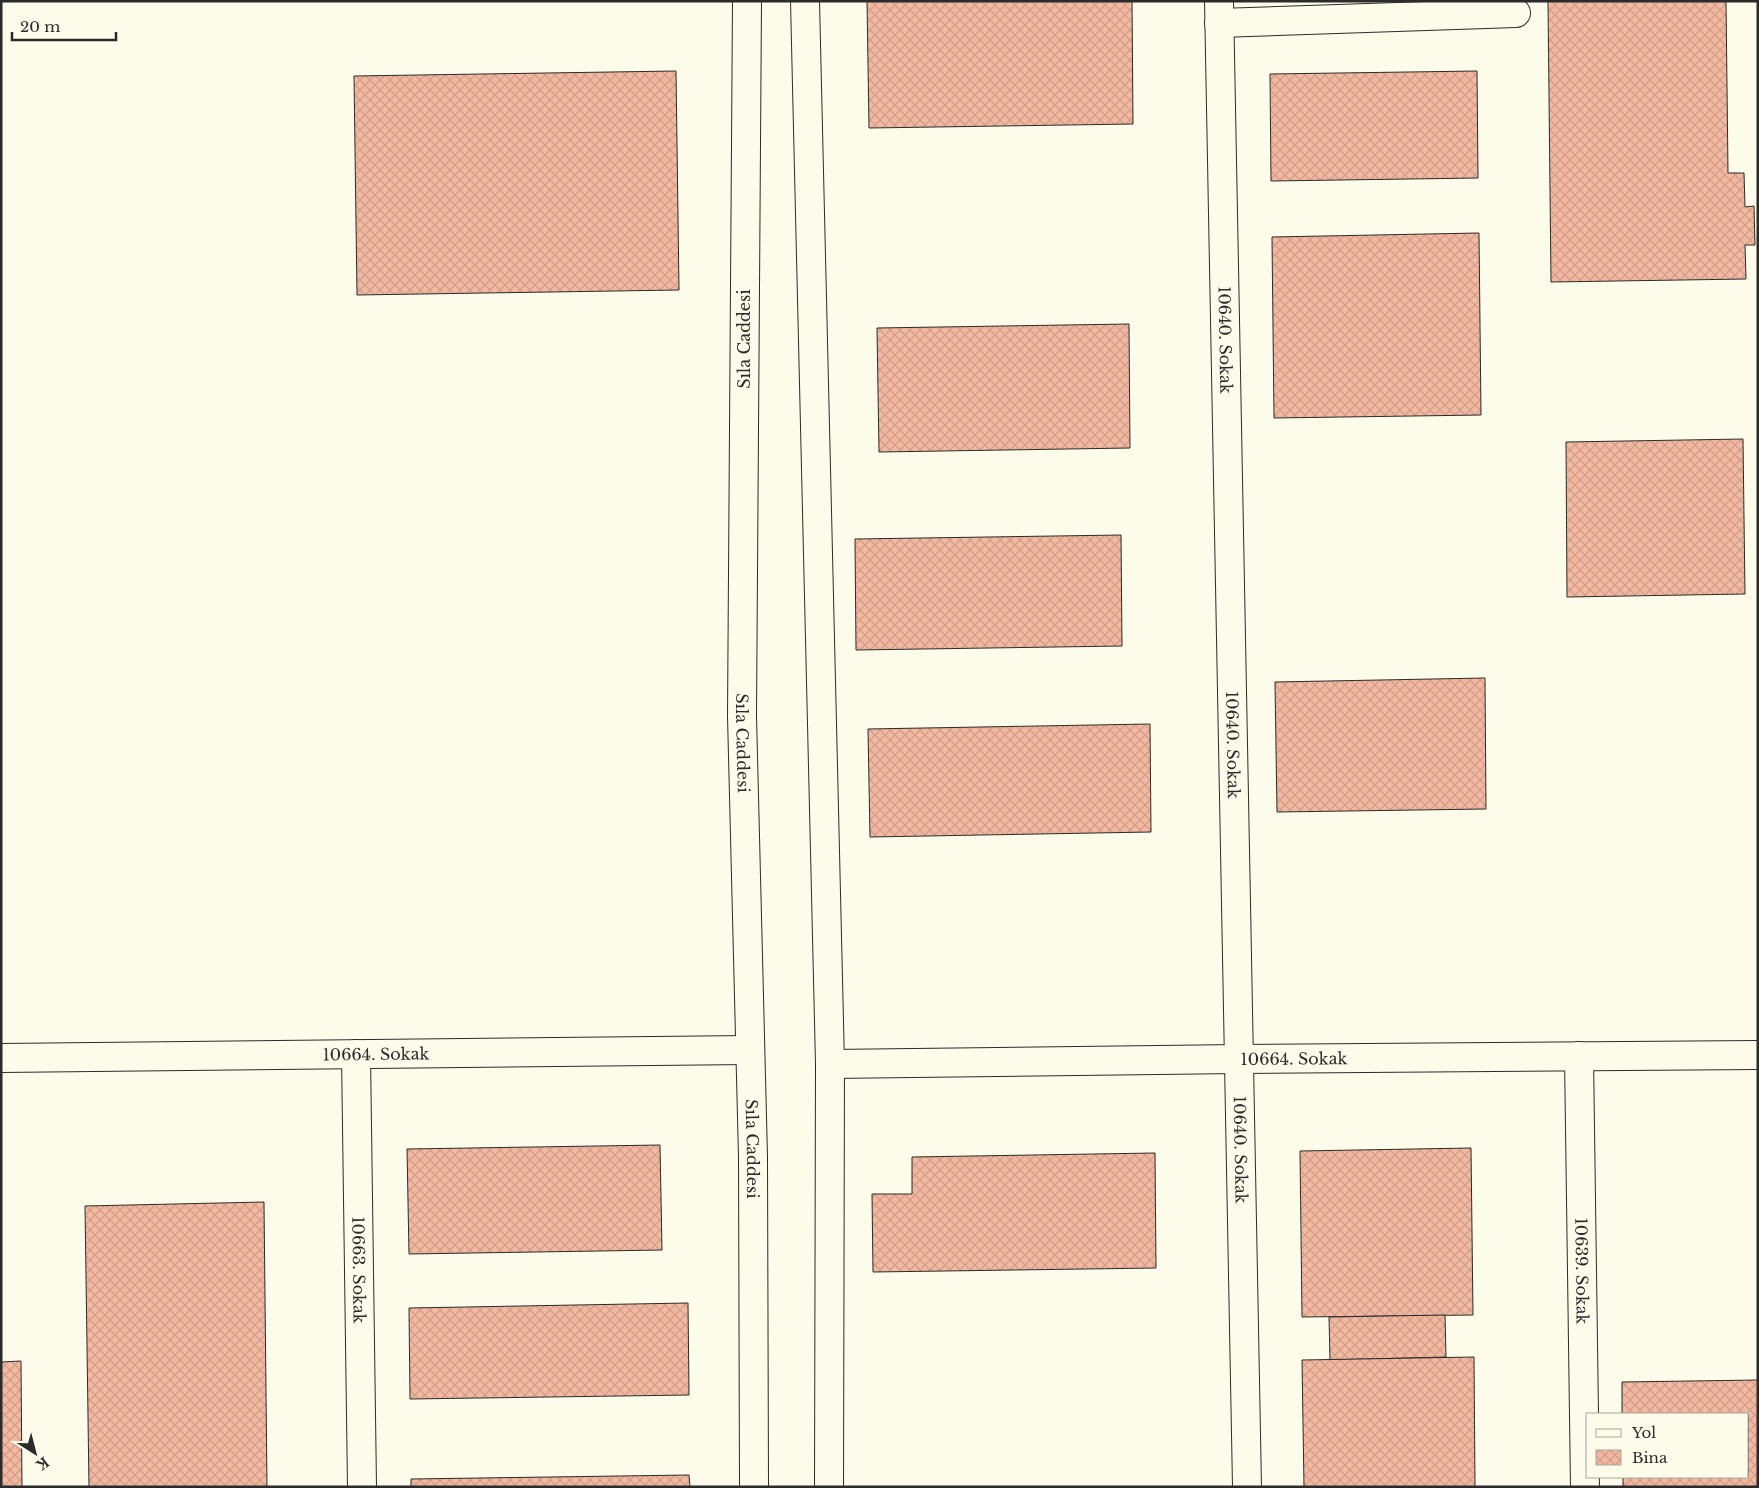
<svg xmlns="http://www.w3.org/2000/svg" width="1759" height="1488" viewBox="0 0 1759 1488" font-family="'Libre Baskerville',serif">
  <defs>
    <pattern id="building-cross-hatch" width="8" height="8" patternUnits="userSpaceOnUse" patternTransform="scale(1.25)"><rect width="8" height="8" fill="#f2b8a0"/><path d="M0 0l8 8M0 8l8-8" fill="none" stroke="#d09e8a"/></pattern>
  </defs>
  <rect width="100%" height="100%" fill="#fdfbea"/>
  <g fill="url(#building-cross-hatch)" stroke="#2b2b2b">
    <path d="M 867,1 L 1132,1 L 1133,124 L 869,128 Z"/>
    <path d="M 1548,1 L 1726,1 L 1728,173 L 1744,173 L 1745,207 L 1754,206 L 1755,245 L 1745,245 L 1746,279 L 1551,282 Z"/>
    <path d="M 676,71 L 679,290 L 357,295 L 354,76 Z"/>
    <path d="M 1477,71 L 1478,178 L 1271,181 L 1270,74 Z"/>
    <path d="M 1479,233 L 1481,415 L 1274,418 L 1272,237 Z"/>
    <path d="M 1129,324 L 1130,448 L 879,452 L 877,328 Z"/>
    <path d="M 1743,439 L 1745,594 L 1567,597 L 1566,442 Z"/>
    <path d="M 1121,535 L 1122,646 L 856,650 L 855,539 Z"/>
    <path d="M 1485,678 L 1486,809 L 1277,812 L 1275,682 Z"/>
    <path d="M 1150,724 L 1151,832 L 870,837 L 868,729 Z"/>
    <path d="M 660,1145 L 662,1250 L 409,1254 L 407,1149 Z"/>
    <path d="M 1471,1148 L 1473,1315 L 1302,1317 L 1300,1151 Z"/>
    <path d="M 1155,1153 L 1156,1268 L 873,1272 L 872,1194 L 912,1194 L 912,1157 Z"/>
    <path d="M 264,1202 L 267,1487 L 89,1487 L 85,1206 Z"/>
    <path d="M 688,1303 L 689,1395 L 410,1399 L 409,1308 Z"/>
    <path d="M 1445,1315 L 1446,1357 L 1330,1360 L 1329,1317 Z"/>
    <path d="M 1474,1357 L 1475,1487 L 1304,1487 L 1302,1360 Z"/>
    <path d="M 21,1361 L 22,1487 L 1,1487 L 1,1362 Z"/>
    <path d="M 1758,1380 L 1758,1487 L 1623,1487 L 1623,1477 L 1748,1477 L 1748,1414 L 1622,1414 L 1622,1382 Z"/>
    <path d="M 689,1475 L 690,1487 L 411,1487 L 411,1479 Z"/>
  </g>
  <g fill="none" stroke-linecap="round" stroke-linejoin="round">
    <g stroke="#2b2b2b" stroke-width="30">
      <g id="minor">
        <path id="s1" d="M 747,1 L 742,716 L 753,1157 L 754,1487"/>
        <path d="M 805,1 L 830,1064 L 829,1487"/>
        <path id="s2" d="M 1219,1 L 1247,1487"/>
        <path d="M 1219,23 L 1516,13"/>
        <path id="s3" d="M 356,1054 L 362,1487"/>
        <path id="s4" d="M 1579,1056 L 1585,1487"/>
        <path id="s5" d="M 1,1058 L 750,1050"/>
        <path id="s6" d="M 830,1064 L 1239,1059 L 1758,1055"/>
      </g>
    </g>
    <use href="#minor" stroke="#fdfbea" stroke-width="28"/>
  </g>
  <g text-anchor="middle" stroke-width="4" stroke-linejoin="round" paint-order="stroke">
    <g font-size="16" fill="#2b2b2b" stroke="#fdfbea">
      <text transform="translate(744 339) rotate(-90)" y="6">Sıla Caddesi</text>
      <text dy="6" stroke="none"><textPath href="#s2" startOffset="339">10640. Sokak</textPath></text>
      <text dy="6" stroke="none"><textPath href="#s1" startOffset="742">Sıla Caddesi</textPath></text>
      <text dy="6" stroke="none"><textPath href="#s2" startOffset="744">10640. Sokak</textPath></text>
      <text dy="6" stroke="none"><textPath href="#s5" startOffset="375">10664. Sokak</textPath></text>
      <text dy="6" stroke="none"><textPath href="#s6" startOffset="464">10664. Sokak</textPath></text>
      <text dy="6" stroke="none"><textPath href="#s1" startOffset="1148">Sıla Caddesi</textPath></text>
      <text dy="6" stroke="none"><textPath href="#s2" startOffset="1149">10640. Sokak</textPath></text>
      <text dy="6" stroke="none"><textPath href="#s3" startOffset="216">10663. Sokak</textPath></text>
      <text dy="6" stroke="none"><textPath href="#s4" startOffset="215">10639. Sokak</textPath></text>
    </g>
  </g>
  <rect width="1759" height="1488" fill="none" stroke="#2b2b2b" stroke-width="5"/>
  <rect x="1586" y="1413" width="162" height="65" fill="#fdfbea" stroke="#a9a89e"/>
  <rect x="1596" y="1429" width="25" height="8" fill="#fdfbea" stroke="#a9a89e"/>
  <text x="1632" y="1438" font-size="15" fill="#2b2b2b">Yol</text>
  <rect x="1596" y="1450" width="25" height="15" fill="url(#building-cross-hatch)" stroke="#a9a89e"/>
  <text x="1632" y="1463" font-size="15" fill="#2b2b2b">Bina</text>
  <g transform="translate(35 1453) rotate(144)" stroke="#fdfbea" stroke-width="4" paint-order="stroke">
  <path d="M0-4L9 19L0 12L-9 19Z" fill="#2b2b2b"/>
  <text y="-8" font-size="14" font-weight="bold" text-anchor="middle" fill="#2b2b2b">K</text>
  </g>
  <path d="M12 32v8h104v-8" fill="none" stroke="#2b2b2b" stroke-width="2.5"/>
  <text x="20" y="32" font-size="15" fill="#2b2b2b" stroke="#fdfbea" stroke-width="4" paint-order="stroke">20 m</text>
</svg>
